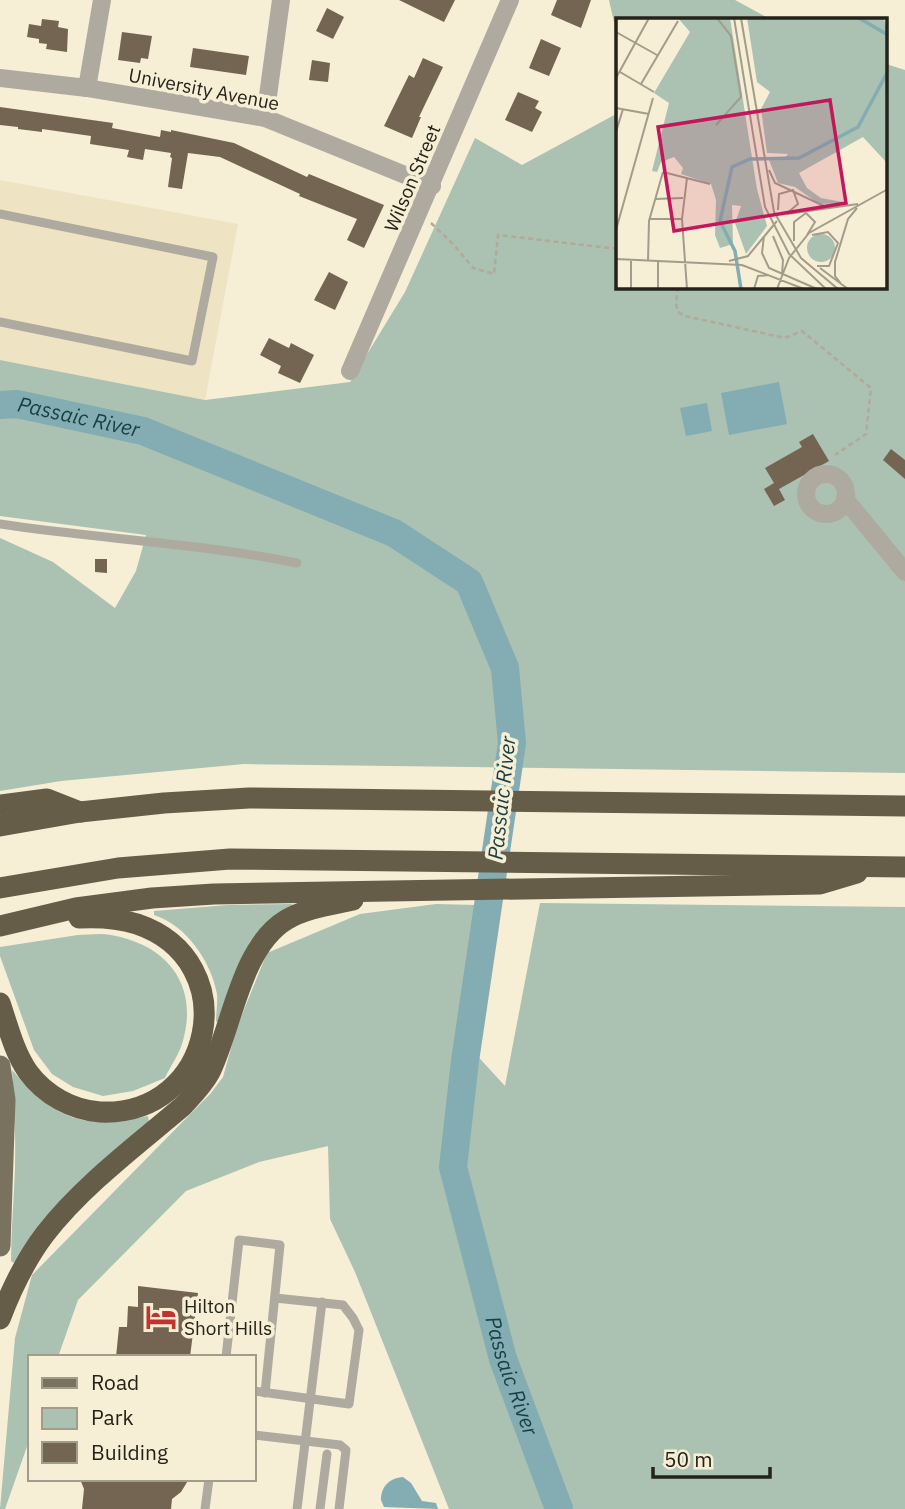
<svg xmlns="http://www.w3.org/2000/svg" width="905" height="1509" viewBox="0 0 905 1509" font-family="'IBM Plex Sans',sans-serif">
  <rect width="100%" height="100%" fill="#f6eed5"/>
  <path fill="#eee4c4" d="M 0,180 L 238,224 L 205,400 L 0,360 Z"/>
  <g fill="#abc1b2">
    <path d="M 609,0 L 735,0 L 770,19 L 618,19 L 618,40 Z"/>
    <path d="M 886,64 L 905,70 L 905,773 L 244,764 L 61,781 L 0,791 L 0,538 L 53,562 L 115,608 L 136,571 L 146,535 L 0,516 L 0,360 L 205,400 L 350,382 L 405,292 L 475,138 L 522,165 L 618,113 L 618,287 L 886,287 Z"/>
    <path d="M 540,903 L 905,907 L 905,1509 L 449,1509 L 355,1272 L 330,1219 L 328,1146 L 259,1162 L 186,1191 L 78,1300 L 58,1357 L 30,1357 L 30,1438 L 5,1509 L 0,1509 L 15,1338 L 32,1275 L 211,1093 L 223,1077 L 237,1027 L 267,953 L 360,914 L 436,904 L 476,905 L 461,1038 L 505,1086 Z"/>
    <path d="M 292,904 L 293,907 L 266,924 L 250,942 L 220,1020 L 216,1022 C 216,1013 218,1003 217,994 C 211,961 186,925 154,915 L 154,911 L 228,905 Z"/>
    <path d="M 78,935 C 89,935 100,933 111,935 C 168,945 200,986 182,1044 C 178,1056 170,1067 165,1078 L 133,1091 L 103,1096 L 73,1087 L 52,1074 L 34,1050 L 0,956 L 0,947 Z"/>
    <path d="M 12,1070 C 55,1120 84,1130 148,1116 L 149,1122 L 14,1263 L 11,1261 C 11,1230 14,1199 15,1168 C 16,1135 14,1103 12,1070 Z"/>
  </g>
  <g fill="#83adb2">
    <path d="M 779,382 L 787,424 L 729,435 L 721,393 Z"/>
    <path d="M 707,403 L 712,431 L 686,436 L 680,408 Z"/>
    <path d="M 403,1477 L 411,1483 L 422,1501 L 436,1503 L 438,1509 L 384,1507 L 381,1500 C 381,1486 390,1478 403,1477 Z"/>
  </g>
  <g fill="none" stroke-linecap="round" stroke-linejoin="round">
    <path stroke="#83adb2" stroke-width="28" id="s1" d="M 0,405 L 17,404 L 143,431 L 394,533 L 469,582 L 505,668 L 512,743 L 465,1061 L 453,1167 L 503,1359 L 559,1509"/>
  </g>
  <g fill="#736551">
    <path d="M 399,0 L 455,0 L 444,22 Z"/>
    <path d="M 557,0 L 591,0 L 581,28 L 551,15 Z"/>
    <path d="M 327,8 L 344,17 L 333,39 L 316,31 Z"/>
    <path d="M 42,19 L 59,21 L 58,27 L 68,29 L 67,52 L 46,49 L 47,44 L 39,43 L 39,39 L 27,37 L 29,24 L 41,26 Z"/>
    <path d="M 122,32 L 152,36 L 148,59 L 141,58 L 140,63 L 118,60 Z"/>
    <path d="M 541,39 L 561,48 L 549,76 L 529,68 Z"/>
    <path d="M 193,48 L 249,56 L 246,75 L 190,67 Z"/>
    <path d="M 423,58 L 443,67 L 419,117 L 421,117 L 412,138 L 384,126 L 409,75 L 414,78 Z"/>
    <path d="M 312,60 L 330,63 L 328,82 L 309,80 Z"/>
    <path d="M 518,92 L 539,101 L 535,108 L 542,112 L 532,132 L 505,120 Z"/>
    <path d="M 0,107 L 113,123 L 112,128 L 160,137 L 161,130 L 171,132 L 171,130 L 234,143 L 307,177 L 309,174 L 384,205 L 364,248 L 347,240 L 357,219 L 299,196 L 300,194 L 220,157 L 188,153 L 182,189 L 168,187 L 172,158 L 170,157 L 171,153 L 145,149 L 143,160 L 127,157 L 129,150 L 90,144 L 91,136 L 42,129 L 42,132 L 18,129 L 18,127 L 0,125 Z"/>
    <path d="M 329,272 L 348,282 L 335,310 L 314,300 Z"/>
    <path d="M 269,338 L 289,348 L 291,343 L 314,355 L 300,383 L 278,373 L 281,366 L 260,355 Z"/>
    <path d="M 813,434 L 829,461 L 779,489 L 785,500 L 774,506 L 764,489 L 774,483 L 765,468 L 802,447 L 799,442 Z"/>
    <path d="M 891,449 L 905,460 L 905,479 L 883,460 Z"/>
    <path d="M 95,559 L 107,559 L 107,573 L 95,572 Z"/>
    <path d="M 138,1286 L 198,1293 L 190,1357 L 116,1357 L 119,1327 L 127,1327 L 128,1306 L 138,1307 Z"/>
    <path d="M 80,1479 L 189,1479 L 181,1492 L 172,1499 L 171,1509 L 82,1509 L 84,1489 Z"/>
  </g>
  <g fill="none" stroke-linecap="round" stroke-linejoin="round">
    <g stroke="#b0aa96" stroke-width="2.5" stroke-dasharray="5 3.5" stroke-linecap="butt">
      <path d="M 431,223 L 454,245 L 473,268 L 494,274 L 498,235 L 618,249"/>
      <path d="M 678,287 L 676,304 L 678,312 L 685,316 L 785,338 L 802,331 L 871,388 L 866,434 L 835,455"/>
    </g>
    <g stroke="#aeaaa0" stroke-width="9">
      <path d="M 0,214 L 213,257 L 192,361 L 0,322"/>
      <path d="M 0,524 C 99,539 199,543 297,563"/>
      <path d="M 226,1357 L 239,1240 L 280,1245 L 265,1393"/>
      <path d="M 254,1391 L 349,1404 L 359,1330 L 353,1318 L 343,1305 L 275,1298"/>
      <path d="M 254,1435 L 340,1445 L 346,1450 L 339,1509"/>
      <path d="M 205,1509 L 209,1479"/>
      <path d="M 297,1509 L 322,1302"/>
      <path d="M 320,1509 L 327,1454"/>
    </g>
    <g stroke="#aeaaa0" stroke-width="18">
      <path d="M 0,78 L 87,88 L 265,118 L 432,186"/>
      <path d="M 87,88 L 102,0"/>
      <path d="M 265,118 L 281,0"/>
      <path d="M 350,371 L 510,0"/>
      <circle cx="826" cy="494" r="20"/>
      <path d="M 845,499 L 905,572"/>
    </g>
    <path stroke="#78725f" stroke-width="21" d="M 0,1066 L 5,1100 L 0,1246"/>
    <g stroke="#655d48" stroke-width="21">
      <path d="M 0,805 L 47,799 L 80,812"/>
      <path d="M 0,826 L 80,812 L 164,803 L 249,798 L 905,806"/>
      <path d="M 0,888 L 118,868 L 230,859 L 905,867"/>
      <path d="M 0,926 L 76,908 L 152,898 L 214,894 L 820,884 L 857,873"/>
      <path d="M 0,1003 C 8,1026 14,1052 28,1072 C 45,1095 72,1110 100,1112 C 214,1117 246,961 137,924 C 118,918 98,917 79,918"/>
      <path d="M 0,1319 C 11,1290 26,1259 45,1234 C 82,1186 137,1145 183,1106 C 193,1095 203,1085 210,1072 C 232,1027 241,947 286,920 C 306,908 331,905 353,900"/>
    </g>
  </g>
  <defs>
    <g id="hotel-bare" transform="scale(2.415)"><path d="M-6-4.5h1.5V1H6V5H4.5V3h-9V5H-6ZM-4 0a1.8 1.8 0 1 1 3.6 0ZM.5 0V-2.5h3Q6-2.5 6 0Z" fill="#c2332e" stroke="#f6eed5" stroke-width="2.5" paint-order="stroke"/></g>
  </defs>
  <g fill-rule="evenodd">
    <use href="#hotel-bare" x="161" y="1317"/>
  </g>
  <g text-anchor="middle" stroke-width="7" stroke-linejoin="round" paint-order="stroke">
    <g font-size="19" fill="#252319" stroke="#f6eed5">
      <text transform="translate(204 89) rotate(11)" y="7">University Avenue</text>
      <text transform="translate(412 178) rotate(-67)" y="7">Wilson Street</text>
    </g>
    <g font-size="19" fill="#252319" stroke="#f6eed5" text-anchor="start">
      <text x="184" y="1313">Hilton<tspan x="184" dy="22">Short Hills</tspan></text>
    </g>
    <g font-size="21" font-style="italic" fill="#173f43" stroke="#f6eed5">
      <text dy="7" stroke="none"><textPath href="#s1" startOffset="80">Passaic River</textPath></text>
      <text transform="translate(502 798) rotate(-84)" y="7">Passaic River</text>
      <text dy="7" stroke="none"><textPath href="#s1" startOffset="1320">Passaic River</textPath></text>
    </g>
  </g>
  <g transform="translate(616 18)">
    <rect width="271" height="271" fill="#f6eed5"/>
    <path d="M 62,0 L 114,0 L 141,171 L 151,208 L 130,236 L 119,205 L 125,188 L 116,187 L 117,226 L 104,230 L 99,217 L 100,182 L 95,166 L 65,156 L 67,150 L 58,139 L 45,144 L 41,154 L 36,153 L 53,85 L 38,75 L 74,14 ZM 131,0 L 267,0 L 271,8 L 271,145 L 247,119 L 183,155 L 191,170 L 205,180 L 232,185 L 203,186 L 179,169 L 162,165 L 153,142 L 168,141 L 172,136 L 151,135 L 145,91 L 154,74 L 141,64 ZM191 230a14 14 0 1 1 28 0a14 14 0 1 1-28 0Z" fill="#abc1b2"/>
    <path fill="none" stroke="#83adb2" stroke-width="3.5" d="M 243,0 L 272,17M 125,271 L 119,233 L 104,203 L 116,149 L 134,141 L 183,140 L 242,109 L 272,53"/>
    <path fill="none" stroke="#a29d8a" stroke-width="2" d="M 118,0 L 149,189 L 173,236 L 210,271M 125,0 L 158,194 L 185,240 L 222,271M 0,14 L 41,37M 4,54 L 38,74M 0,60 L 33,0M 25,66 L 62,3M 0,90 L 33,96M 100,107 L 125,79 L 115,18 L 101,0M 0,114 L 7,91M 153,152 L 159,165 L 210,189M 47,154 L 94,166M 39,181 L 67,180M 162,192 L 163,176 L 177,172 L 182,186 L 170,196M 171,196 L 242,186M 34,201 L 66,201M 0,212 L 37,80M 196,217 L 212,214 L 222,225 L 213,248 L 201,248M 148,218 L 146,235 L 153,250 L 201,271M 157,218 L 167,242 L 166,257M 178,223 L 178,204 L 190,195 L 199,204 L 191,217M 0,241 L 126,247 L 188,271M 15,242 L 15,271M 32,243 L 33,203 L 47,154M 113,243 L 132,238 L 161,203M 42,244 L 42,271M 204,250 L 232,271M 226,267 L 219,258 L 219,244 L 232,201 L 241,190M 71,271 L 66,201 L 71,160M 138,271 L 142,258 L 153,257M 161,271 L 173,240 L 193,215 L 272,171"/>
    <path fill="#c2185b" fill-opacity="0.15" stroke="#c2185b" stroke-width="3.5" d="M 214,82 L 230,185 L 58,213 L 42,109 Z"/>
    <rect width="271" height="271" fill="none" stroke="#252319" stroke-width="3.5"/>
  </g>
  <rect x="28" y="1355" width="228" height="126" fill="#f6eed5" stroke="#a29d8a" stroke-width="2"/>
  <rect x="42" y="1378" width="35" height="10" fill="#78725f" stroke="#a29d8a" stroke-width="2"/>
  <text x="91" y="1390" font-size="21" fill="#252319">Road</text>
  <rect x="42" y="1408" width="35" height="21" fill="#abc1b2" stroke="#a29d8a" stroke-width="2"/>
  <text x="91" y="1425" font-size="21" fill="#252319">Park</text>
  <rect x="42" y="1442" width="35" height="21" fill="#736551" stroke="#a29d8a" stroke-width="2"/>
  <text x="91" y="1460" font-size="21" fill="#252319">Building</text>
  <path d="M653 1467v10h117v-10" fill="none" stroke="#252319" stroke-width="3.5"/>
  <text x="664" y="1467" font-size="21" fill="#252319" stroke="#f6eed5" stroke-width="5" paint-order="stroke">50 m</text>
</svg>
